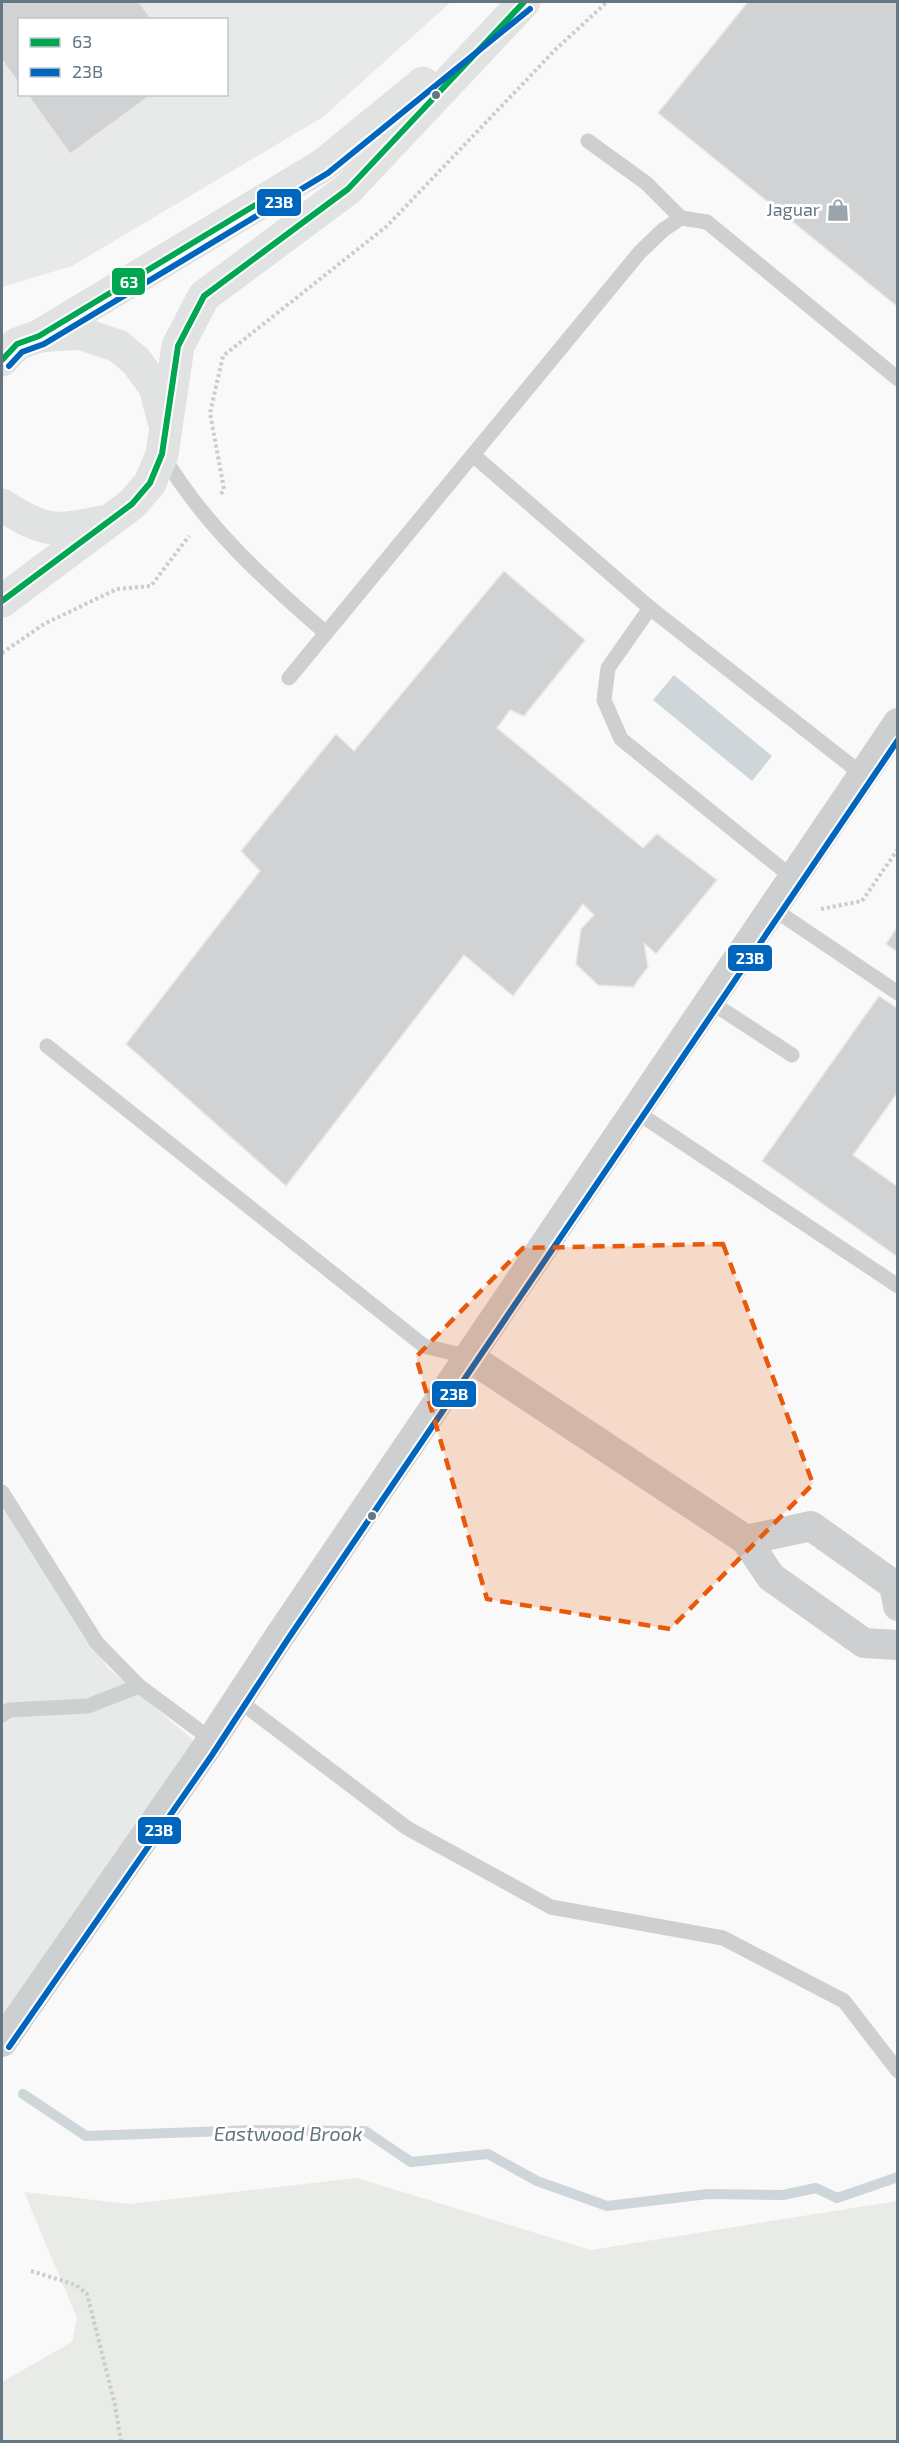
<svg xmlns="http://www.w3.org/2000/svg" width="899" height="2443" viewBox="0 0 899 2443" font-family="'Exo 2',sans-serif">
  <rect width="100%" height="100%" fill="#f9f9f9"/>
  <g fill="#e8e9e9" fill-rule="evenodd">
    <path d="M 2,2 L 451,2 L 323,117 L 72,266 L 2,287 ZM 20,20 L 226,20 L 226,94 L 20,94 Z"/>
    <path d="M 2,1493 L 108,1668 L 205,1750 L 2,2042 Z"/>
  </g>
  <path fill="#e8ebe6" d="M 357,2178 L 591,2250 L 897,2201 L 897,2441 L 2,2441 L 2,2382 L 72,2342 L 77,2318 L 24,2192 L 130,2204 Z"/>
  <path fill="#ced6d9" d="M 674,675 L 772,756 L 752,781 L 653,700 Z"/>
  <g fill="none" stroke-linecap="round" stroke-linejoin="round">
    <path stroke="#ced6d9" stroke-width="10" d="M 23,2094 L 86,2136 L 253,2130 L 365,2131 L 411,2162 L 488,2154 L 537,2181 L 607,2206 L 708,2194 L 783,2195 L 816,2188 L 837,2198 L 898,2177"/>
  </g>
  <g fill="#d0d2d3" stroke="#e8e8e8" stroke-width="1.5">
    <path d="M 2,2 L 139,2 L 152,20 L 20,20 L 20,85 L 2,60 Z"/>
    <path d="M 748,2 L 898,2 L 898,307 L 658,113 Z"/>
    <path d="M 27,94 L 152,94 L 70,154 Z"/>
    <path d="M 504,571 L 585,640 L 524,716 L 510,710 L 497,728 L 643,848 L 657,834 L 717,880 L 656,954 L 644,943 L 648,967 L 633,987 L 598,985 L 576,964 L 581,929 L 594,915 L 583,904 L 513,996 L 464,955 L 286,1186 L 126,1044 L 260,871 L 241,851 L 336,734 L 354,751 Z"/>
    <path d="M 898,926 L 898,952 L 886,944 Z"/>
    <path d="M 879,996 L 898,1009 L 898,1092 L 853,1155 L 898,1187 L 898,1257 L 762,1161 Z"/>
  </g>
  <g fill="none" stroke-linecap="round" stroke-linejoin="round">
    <g stroke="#cbcccd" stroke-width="4" stroke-dasharray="3 3" stroke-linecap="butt">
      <path d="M 221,494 L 224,489 L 210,413 L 223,356 L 387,226 L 556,49 L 607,2"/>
      <path d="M 2,653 L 44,624 L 117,589 L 151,586 L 189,536"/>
      <path d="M 821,909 L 862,901 L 898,849"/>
      <path d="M 31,2271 L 76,2285 L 87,2294 L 115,2405 L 121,2442"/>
    </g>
    <g stroke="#cecfd0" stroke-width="15">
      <path d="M 588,141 L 646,183 L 681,218"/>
      <path d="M 162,454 C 204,525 264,580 326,633"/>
      <path d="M 473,455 L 650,608 L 863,775"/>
      <path d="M 650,608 L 608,668 L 604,700 L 621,739 L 793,878"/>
      <path d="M 289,678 L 640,252 L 663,230 L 681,218 L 707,222 L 898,379"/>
      <path d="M 772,908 L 898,993"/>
      <path d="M 709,1001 L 792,1055"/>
      <path d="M 47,1046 L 424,1346 L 469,1357"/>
      <path d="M 635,1111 L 898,1286"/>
      <path d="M 2,1492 L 97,1643 L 139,1686 L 212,1740"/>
      <path d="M 238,1700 L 407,1828 L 551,1907 L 723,1938 L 844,2001 L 898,2071"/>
      <path d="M 2,1715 L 9,1710 L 88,1706 L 139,1686"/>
    </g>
    <g stroke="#cecfd0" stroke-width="30">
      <path d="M 469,1357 L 746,1540 L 771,1577 L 864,1643 L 898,1645"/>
      <path d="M 746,1540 L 811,1526 L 894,1585 L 898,1606"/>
      <path d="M 2,2042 L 205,1750 L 281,1634 L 898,723"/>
    </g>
    <g stroke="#e1e2e2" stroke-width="33">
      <path d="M 40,336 L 79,333 L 118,346 L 136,361 L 155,387 L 164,421"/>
      <path d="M 2,360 L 17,344 L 39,336 L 323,165 L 423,83"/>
      <path d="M 2,505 C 42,531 54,533 101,522"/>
      <path d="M 2,601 L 132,504 L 150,483 L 162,454 L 178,346 L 204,296 L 348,189 L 524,2"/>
    </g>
    <g stroke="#fff" stroke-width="10">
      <g id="bus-1">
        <path d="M 2,360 L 17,344 L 39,336 L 257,204"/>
        <path d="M 2,601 L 132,504 L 150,483 L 162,454 L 178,346 L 204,296 L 348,189 L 524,2"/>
      </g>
    </g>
    <g stroke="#fff" stroke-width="10">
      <g id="bus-2">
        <path d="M 9,366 L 22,352 L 44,344 L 328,173 L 530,9"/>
        <path d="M 9,2047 L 212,1755 L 288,1639 L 898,740"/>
      </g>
    </g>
    <use href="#bus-1" stroke="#00a651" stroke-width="6"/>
    <use href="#bus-2" stroke="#0065bd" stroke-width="6"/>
  </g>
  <path fill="#e8590c" fill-opacity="0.2" stroke="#e8590c" stroke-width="4.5" stroke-dasharray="12 8" stroke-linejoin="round" d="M 723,1244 L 813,1484 L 670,1629 L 487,1599 L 416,1357 L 523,1248 Z"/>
  <defs>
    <g id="shop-bare" transform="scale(1.8)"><path d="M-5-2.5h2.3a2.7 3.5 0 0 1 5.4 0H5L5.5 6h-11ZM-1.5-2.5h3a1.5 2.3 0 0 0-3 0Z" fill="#99a4ac" stroke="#fff" stroke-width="2.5" paint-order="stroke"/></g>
  </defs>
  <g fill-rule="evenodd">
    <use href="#shop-bare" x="838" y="210"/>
  </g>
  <g fill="#657683" stroke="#fff" stroke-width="2">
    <circle cx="436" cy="95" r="5"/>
    <circle cx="372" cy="1516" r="5"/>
  </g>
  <g text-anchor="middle" stroke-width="6" stroke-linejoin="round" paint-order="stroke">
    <g font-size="18" fill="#657683" stroke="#fff" text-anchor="end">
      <text x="820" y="216">Jaguar</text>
    </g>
    <g font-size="20" font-style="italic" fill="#60757c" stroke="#fff">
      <text x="288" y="2141">Eastwood Brook</text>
    </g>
  </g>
  <g stroke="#fff" stroke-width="2">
    <rect x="256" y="188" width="46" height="29" rx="6" fill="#0065bd"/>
    <rect x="111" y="267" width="35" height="29" rx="6" fill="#00a651"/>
    <rect x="727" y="944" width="46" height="28" rx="6" fill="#0065bd"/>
    <rect x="431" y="1380" width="46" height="28" rx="6" fill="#0065bd"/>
    <rect x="137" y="1816" width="45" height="29" rx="6" fill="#0065bd"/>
  </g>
  <g font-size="16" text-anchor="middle" font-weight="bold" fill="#fff">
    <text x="279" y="208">23B</text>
    <text x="129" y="288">63</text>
    <text x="750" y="964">23B</text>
    <text x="454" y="1400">23B</text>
    <text x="159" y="1836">23B</text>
  </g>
  <rect width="899" height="2443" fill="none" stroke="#657683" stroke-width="6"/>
  <rect x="18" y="18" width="210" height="78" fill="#ffffff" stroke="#c1c8cd" stroke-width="1.5"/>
  <rect x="30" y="38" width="30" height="9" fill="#00a651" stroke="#c1c8cd" stroke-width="1.5"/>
  <text x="72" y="48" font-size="18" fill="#657683">63</text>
  <rect x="30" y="68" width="30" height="9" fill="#0065bd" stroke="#c1c8cd" stroke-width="1.5"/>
  <text x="72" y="78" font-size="18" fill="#657683">23B</text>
</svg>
